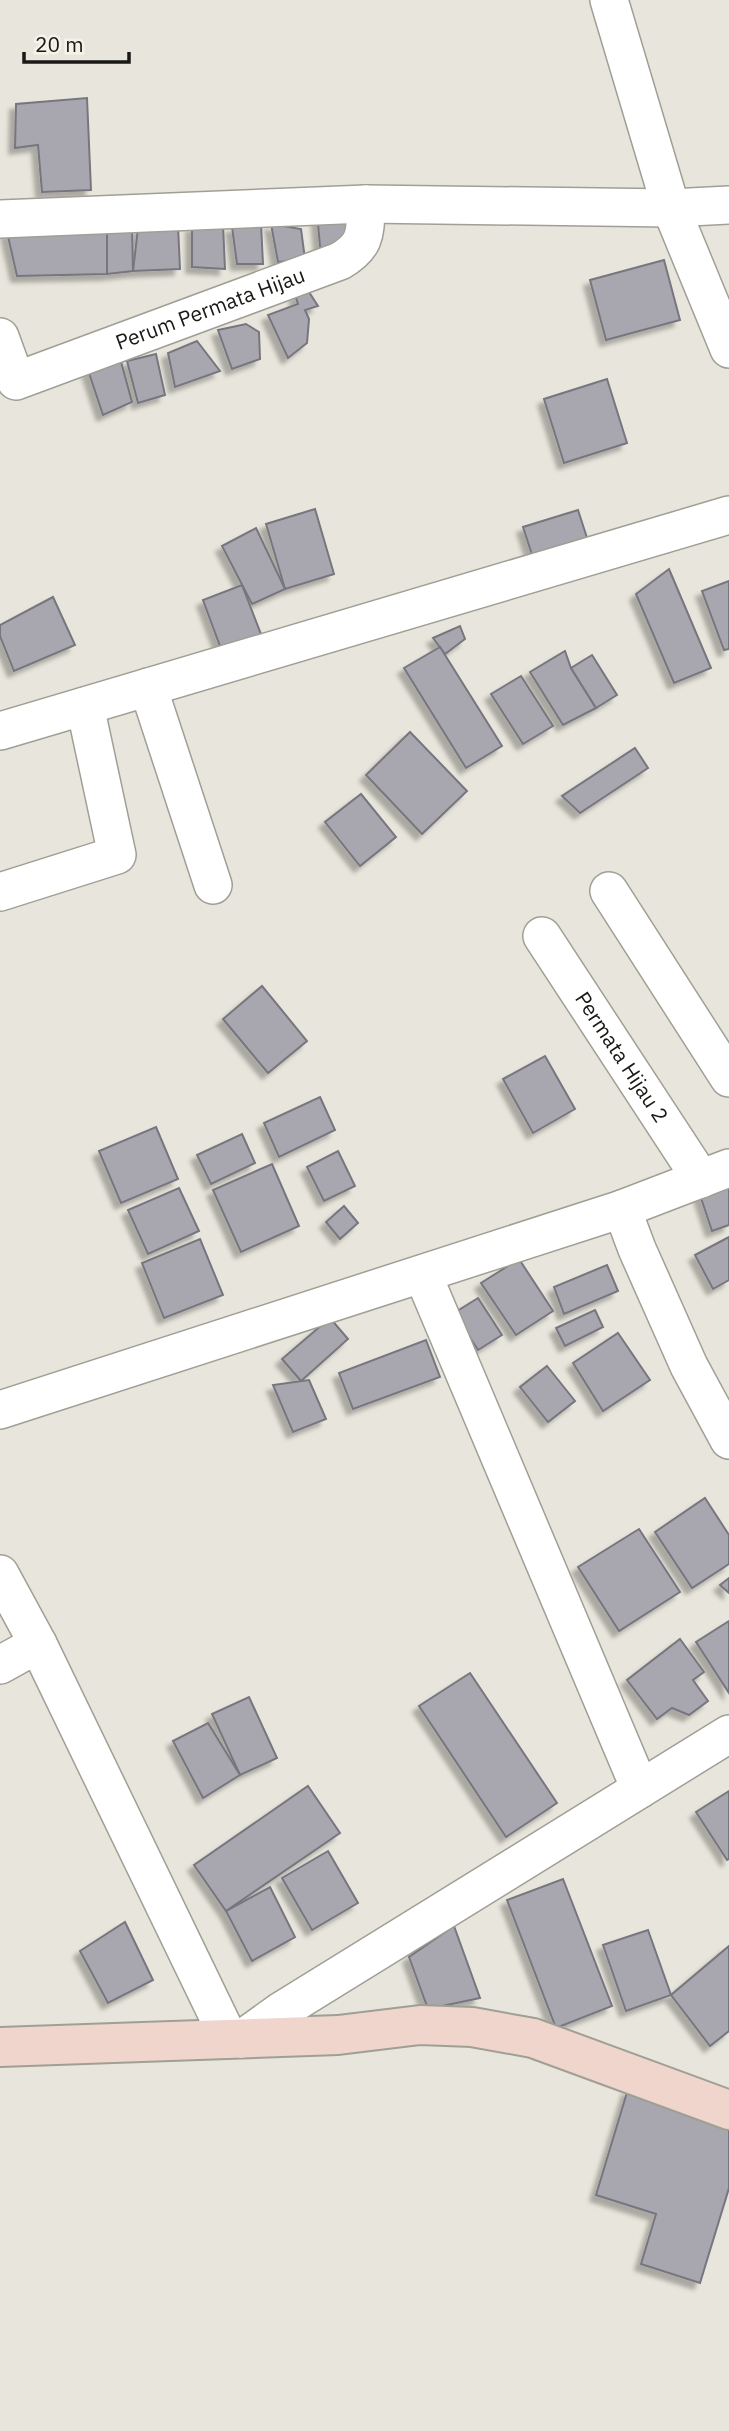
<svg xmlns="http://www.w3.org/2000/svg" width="729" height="2431" viewBox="0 0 729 2431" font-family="'IBM Plex Sans',sans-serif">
  <defs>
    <filter id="shadow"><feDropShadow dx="-6" dy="6" stdDeviation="2" flood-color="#0004"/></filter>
  </defs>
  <rect width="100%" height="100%" fill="#e8e6dc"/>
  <g fill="#a8a7b0" stroke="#77767f" stroke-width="2" filter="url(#shadow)">
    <path d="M 87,98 L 91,190 L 42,192 L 38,145 L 15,148 L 16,104 Z"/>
    <path d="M 317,213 L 347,216 L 348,246 L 321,257 Z"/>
    <path d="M 261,224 L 263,264 L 237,264 L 232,227 Z"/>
    <path d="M 271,224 L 301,229 L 305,259 L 278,262 Z"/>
    <path d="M 178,225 L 180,269 L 133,271 L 138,228 Z"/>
    <path d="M 223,225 L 225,269 L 192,267 L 192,226 Z"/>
    <path d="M 132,226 L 133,271 L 107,274 L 107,227 Z"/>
    <path d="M 107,227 L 107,274 L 17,276 L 7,232 Z"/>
    <path d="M 664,260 L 680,320 L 606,340 L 590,280 Z"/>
    <path d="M 307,289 L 318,306 L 305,310 L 309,319 L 307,343 L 288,358 L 268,315 L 298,304 L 295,295 Z"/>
    <path d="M 246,324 L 259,332 L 260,359 L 232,369 L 218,330 Z"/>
    <path d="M 197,341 L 220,371 L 175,387 L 168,353 Z"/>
    <path d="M 156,354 L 165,395 L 138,403 L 127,361 Z"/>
    <path d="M 120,358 L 132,402 L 103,415 L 88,370 Z"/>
    <path d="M 607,379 L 627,443 L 564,463 L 544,399 Z"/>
    <path d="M 315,509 L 334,574 L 285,589 L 266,524 Z"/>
    <path d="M 578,510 L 590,547 L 535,564 L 523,527 Z"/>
    <path d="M 256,528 L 285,589 L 252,604 L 222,546 Z"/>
    <path d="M 669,569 L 711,668 L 674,683 L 636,594 Z"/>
    <path d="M 729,581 L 729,649 L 724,650 L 702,591 Z"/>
    <path d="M 242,585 L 264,642 L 224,657 L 203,600 Z"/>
    <path d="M 53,597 L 75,645 L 14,671 L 0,636 L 0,625 Z"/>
    <path d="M 460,626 L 465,639 L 445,654 L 433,638 Z"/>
    <path d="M 440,647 L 502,746 L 466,768 L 404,668 Z"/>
    <path d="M 565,651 L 571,668 L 596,708 L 563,725 L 530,672 Z"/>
    <path d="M 592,655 L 617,695 L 596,708 L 571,668 Z"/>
    <path d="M 521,676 L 553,726 L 523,744 L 491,694 Z"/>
    <path d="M 410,732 L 467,791 L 422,834 L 366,775 Z"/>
    <path d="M 635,748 L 648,768 L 580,813 L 562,796 Z"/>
    <path d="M 361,794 L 396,837 L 360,866 L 325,822 Z"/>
    <path d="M 262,986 L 307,1041 L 268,1073 L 223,1019 Z"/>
    <path d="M 545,1056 L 575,1109 L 533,1133 L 503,1079 Z"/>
    <path d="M 320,1097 L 335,1130 L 279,1157 L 264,1123 Z"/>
    <path d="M 156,1127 L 178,1179 L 121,1203 L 99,1151 Z"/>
    <path d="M 242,1134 L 255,1163 L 211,1184 L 197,1155 Z"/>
    <path d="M 338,1151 L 355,1186 L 324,1201 L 307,1167 Z"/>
    <path d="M 272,1164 L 299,1226 L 241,1252 L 213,1190 Z"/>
    <path d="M 729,1183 L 729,1225 L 712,1231 L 699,1192 Z"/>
    <path d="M 179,1188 L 199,1231 L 148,1254 L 128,1210 Z"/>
    <path d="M 344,1206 L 358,1223 L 340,1239 L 326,1222 Z"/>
    <path d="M 729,1237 L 729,1280 L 713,1289 L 695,1255 Z"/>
    <path d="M 200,1239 L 223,1295 L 164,1318 L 142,1263 Z"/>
    <path d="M 519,1259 L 553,1311 L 516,1335 L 481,1283 Z"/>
    <path d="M 607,1265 L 618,1291 L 564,1314 L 554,1287 Z"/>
    <path d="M 478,1298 L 502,1335 L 478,1350 L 454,1313 Z"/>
    <path d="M 595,1310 L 603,1327 L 565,1346 L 556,1328 Z"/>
    <path d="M 330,1318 L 348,1339 L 301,1381 L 282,1359 Z"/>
    <path d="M 618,1333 L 650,1380 L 603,1411 L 573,1363 Z"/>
    <path d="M 426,1340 L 440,1377 L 353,1409 L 339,1373 Z"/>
    <path d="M 547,1366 L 575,1401 L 548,1422 L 520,1387 Z"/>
    <path d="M 309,1380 L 326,1419 L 293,1432 L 273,1385 Z"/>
    <path d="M 705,1498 L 729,1535 L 729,1564 L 692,1588 L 655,1532 Z"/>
    <path d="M 639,1529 L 680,1592 L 619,1631 L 578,1567 Z"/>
    <path d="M 729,1578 L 729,1593 L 720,1585 Z"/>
    <path d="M 729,1621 L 729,1693 L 696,1642 Z"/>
    <path d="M 680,1639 L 704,1672 L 693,1680 L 708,1701 L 689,1715 L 672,1708 L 657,1719 L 627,1680 Z"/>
    <path d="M 470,1673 L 557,1803 L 506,1837 L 419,1706 Z"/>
    <path d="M 249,1697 L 277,1758 L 240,1775 L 212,1714 Z"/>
    <path d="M 208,1723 L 240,1775 L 203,1798 L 173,1741 Z"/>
    <path d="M 308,1786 L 340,1833 L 226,1911 L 194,1865 Z"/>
    <path d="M 729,1791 L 729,1859 L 727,1860 L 696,1812 Z"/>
    <path d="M 328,1851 L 358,1903 L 312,1930 L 282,1878 Z"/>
    <path d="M 563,1879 L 612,2006 L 556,2028 L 507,1900 Z"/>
    <path d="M 270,1887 L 295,1937 L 252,1961 L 226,1911 Z"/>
    <path d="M 125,1922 L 153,1980 L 108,2003 L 80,1951 Z"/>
    <path d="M 454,1926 L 480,1998 L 428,2009 L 409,1957 Z"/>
    <path d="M 648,1930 L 671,1995 L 626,2011 L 603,1945 Z"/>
    <path d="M 729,1946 L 729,2031 L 710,2046 L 671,1995 Z"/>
    <path d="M 628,2089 L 729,2120 L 729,2188 L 700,2283 L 641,2264 L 656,2214 L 596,2195 Z"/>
  </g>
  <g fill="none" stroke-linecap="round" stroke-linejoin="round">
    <g stroke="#a09f95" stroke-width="40">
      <g id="street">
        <path d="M 609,0 L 671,208 L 729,349"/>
        <path d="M 0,219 L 366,204 L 671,208 L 729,205"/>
        <path id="s1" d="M 0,337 L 16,381 L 340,261 C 367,245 365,233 366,204"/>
        <path d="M 148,687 L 213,885"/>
        <path d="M 0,731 L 729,515"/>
        <path d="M 609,891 L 729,1078"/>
        <path d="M 0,892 L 117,855 L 85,706"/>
        <path id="s2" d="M 542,936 L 701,1179"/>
        <path d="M 622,1209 L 637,1249 L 689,1366 L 729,1440"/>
        <path d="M 423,1275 L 640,1789"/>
        <path d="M 0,1410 L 622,1209 L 729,1168"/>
        <path d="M 0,1574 L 38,1644 L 229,2039"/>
        <path d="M 0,1665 L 38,1644"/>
        <path d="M 242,2039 L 281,2011 L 729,1734"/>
      </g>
    </g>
    <g stroke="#a09f95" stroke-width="42">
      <path id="secondary" d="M 0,2047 L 338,2035 L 420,2025 L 472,2027 L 533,2038 L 729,2110"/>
    </g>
    <use href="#street" stroke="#fff" stroke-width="37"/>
    <use href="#secondary" stroke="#efd5cb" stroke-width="38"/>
  </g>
  <g text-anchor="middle" stroke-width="7" stroke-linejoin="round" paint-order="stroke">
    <g font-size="21" fill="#181814" stroke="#f5f3e9">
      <text dy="7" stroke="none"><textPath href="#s1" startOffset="254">Perum Permata Hijau</textPath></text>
      <text dy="7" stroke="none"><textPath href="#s2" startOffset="145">Permata Hijau 2</textPath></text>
    </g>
  </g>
  <path d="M24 52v10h105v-10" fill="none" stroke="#181814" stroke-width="3.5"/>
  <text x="35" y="52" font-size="21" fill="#181814" stroke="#f5f3e9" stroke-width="5" paint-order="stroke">20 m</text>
</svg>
